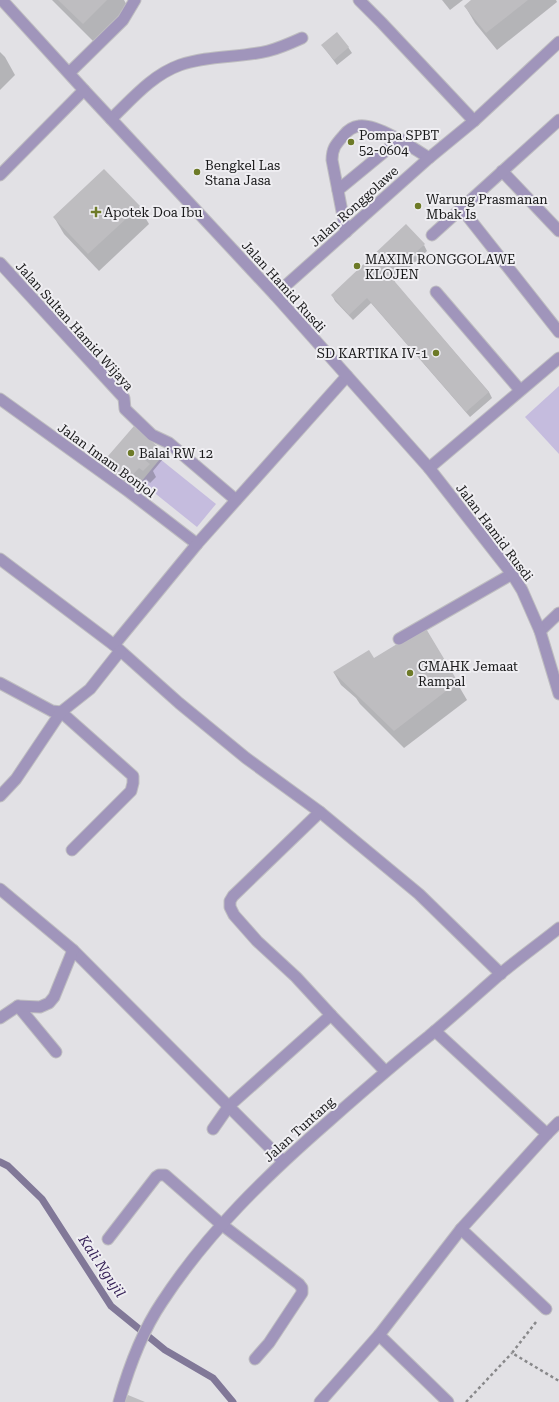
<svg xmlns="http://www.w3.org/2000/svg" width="559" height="1402" viewBox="0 0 559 1402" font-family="'Roboto Serif',serif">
  <rect width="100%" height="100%" fill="#e2e1e5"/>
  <g fill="#c5bcde">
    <path d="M 559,386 L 559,454 L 525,417 Z"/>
    <path d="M 160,459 L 216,504 L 197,527 L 141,482 Z"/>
  </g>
  <g fill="#0003">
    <path d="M 52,0 L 124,0 L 128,7 L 93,41 Z"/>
    <path d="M 442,0 L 463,0 L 450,10 Z"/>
    <path d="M 472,0 L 556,0 L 557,2 L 497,50 L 475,23 L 465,6 Z"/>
    <path d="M 322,45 L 348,47 L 352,53 L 337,65 Z"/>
    <path d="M 0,52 L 5,57 L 15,75 L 0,90 Z"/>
    <path d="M 104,170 L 139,207 L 149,224 L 99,271 L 64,234 L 54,217 Z"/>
    <path d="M 424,245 L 427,251 L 394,282 L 489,392 L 492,398 L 470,417 L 371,303 L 353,320 L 335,301 L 332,295 Z"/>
    <path d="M 134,427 L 156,447 L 163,459 L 153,471 L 156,477 L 150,483 L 146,479 L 133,495 L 111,476 L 104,463 Z"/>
    <path d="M 425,628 L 467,700 L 404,748 L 360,704 L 356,698 L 341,685 L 334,673 L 374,659 Z"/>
  </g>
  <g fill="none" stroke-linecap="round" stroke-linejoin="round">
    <path stroke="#817898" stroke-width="7" d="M 0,1162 L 8,1166 L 42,1199 L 111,1306 L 165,1350 L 213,1378 L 233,1402"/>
  </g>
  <g fill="#bebdc0">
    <path d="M 58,0 L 107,0 L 83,24 Z"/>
    <path d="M 471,0 L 528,0 L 486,33 L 464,6 Z"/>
    <path d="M 337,32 L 349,47 L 334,60 L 321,45 Z"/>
    <path d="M 104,169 L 140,206 L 88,254 L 53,217 Z"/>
    <path d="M 406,224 L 425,244 L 390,276 L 489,392 L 466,412 L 367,298 L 349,315 L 331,295 Z"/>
    <path d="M 134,426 L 157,446 L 145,460 L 150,464 L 143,471 L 139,468 L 125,483 L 102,463 Z"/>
    <path d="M 425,627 L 458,682 L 394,731 L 333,672 L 369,650 L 374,658 Z"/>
    <path d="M 128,1395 L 145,1402 L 125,1402 Z"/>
  </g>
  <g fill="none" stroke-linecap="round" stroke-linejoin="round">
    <g stroke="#bebdc0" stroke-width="13">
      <g id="service">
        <path d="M 69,73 L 123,20 L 135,0"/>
        <path d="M 111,119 C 132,99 152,75 180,65 C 209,55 239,58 268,51 C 280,48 291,43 302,38"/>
        <path d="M 338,190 L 400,139"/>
        <path d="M 346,232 L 332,160 C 332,148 336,144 344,135 C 348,130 352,127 359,126 C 376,123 415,149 429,158"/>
        <path d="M 436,292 L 520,390"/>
        <path d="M 435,1031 L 547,1134"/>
      </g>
    </g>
    <g stroke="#bebdc0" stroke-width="13">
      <g id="minor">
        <path d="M 359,0 L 381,22 L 474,121"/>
        <path d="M 502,171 L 559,231"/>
        <path d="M 0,175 L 84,90"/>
        <path d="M 461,208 L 559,332"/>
        <path d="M 432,235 L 559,120"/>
        <path d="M 0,263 L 124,398 L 125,409 L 152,435 L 169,443 L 236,500"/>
        <path d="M 0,399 L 128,491 L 197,544"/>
        <path d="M 429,468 L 559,358"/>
        <path d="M 0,559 L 114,645 L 179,703 L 246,758 L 320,812 L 419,894 L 501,974"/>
        <path d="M 540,631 L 559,613"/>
        <path d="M 399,639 L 512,574"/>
        <path d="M 114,645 L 197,544 L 347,376"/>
        <path d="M 0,683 L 52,711 L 61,712 L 133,776 L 133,783 L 131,791 L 72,850"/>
        <path d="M 0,796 L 16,779 L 61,712 L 90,689 L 120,651"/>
        <path d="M 320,812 L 233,896 L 230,901 L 230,907 L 234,915 L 257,941 L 296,977 L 331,1015"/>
        <path d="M 0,889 L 73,950 L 283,1161"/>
        <path d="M 18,1006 L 56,1052"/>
        <path d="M 0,1018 L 18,1006 L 40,1007 L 49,1003 L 54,997 L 73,950"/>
        <path d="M 213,1129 L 229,1106 L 331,1015 L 385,1071"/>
        <path d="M 461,1229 L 546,1309"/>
        <path d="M 108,1239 L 156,1177 L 159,1175 L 165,1175 L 221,1224 L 299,1284 L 302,1288 L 302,1293 L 269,1343 L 255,1359"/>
        <path d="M 379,1335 L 448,1402"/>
        <path d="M 119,1402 C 128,1370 143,1330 162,1302 C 207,1233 267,1175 329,1121 C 362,1092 395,1063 429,1036 C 453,1016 476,995 499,975 C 518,959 539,944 559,928"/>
        <path d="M 320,1402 L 379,1335 L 461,1229 L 547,1134 L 559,1122"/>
      </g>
    </g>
    <g stroke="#bebdc0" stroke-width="13">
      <g id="tertiary">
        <path d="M 2,0 L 84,90 L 275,295 L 429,468 L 512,574 L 522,590 L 540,631 L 559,694"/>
        <path d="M 275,295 L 429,158 L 474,121 L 559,42"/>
      </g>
    </g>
    <g stroke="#88888a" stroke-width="2.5" stroke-dasharray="3 3" stroke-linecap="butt">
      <path d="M 536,1322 L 512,1353 L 559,1381"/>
      <path d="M 466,1402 L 512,1353"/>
    </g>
    <use href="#service" stroke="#a095bb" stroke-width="11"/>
    <use href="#minor" stroke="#a095bb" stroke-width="11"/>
    <use href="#tertiary" stroke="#a095bb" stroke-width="11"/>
  </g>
  <g fill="#6d7a27" stroke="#efeef2" stroke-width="1.5">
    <circle cx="351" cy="142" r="4"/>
    <circle cx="197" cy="172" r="4"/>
    <circle cx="418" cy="206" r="4"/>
    <path d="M94 206h4v4h4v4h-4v4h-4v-4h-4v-4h4z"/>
    <circle cx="357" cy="266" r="4"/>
    <circle cx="436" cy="353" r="4"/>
    <circle cx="131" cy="453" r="4"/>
    <circle cx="410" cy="673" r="4"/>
  </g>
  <g text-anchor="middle" stroke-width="4" stroke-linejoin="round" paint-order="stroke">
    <g font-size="13" fill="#181819" stroke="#efeef2" text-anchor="start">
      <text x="359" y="140">Pompa SPBT<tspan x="359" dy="15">52-0604</tspan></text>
      <text x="205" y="170">Bengkel Las<tspan x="205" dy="15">Stana Jasa</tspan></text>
      <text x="426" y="204">Warung Prasmanan<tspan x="426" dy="15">Mbak Is</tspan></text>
      <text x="104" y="217">Apotek Doa Ibu</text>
      <text x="365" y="264">MAXIM RONGGOLAWE<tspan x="365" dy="15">KLOJEN</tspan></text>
      <text x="428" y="358" text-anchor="end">SD KARTIKA IV-1</text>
      <text x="139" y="458">Balai RW 12</text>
      <text x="418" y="671">GMAHK Jemaat<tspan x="418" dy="15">Rampal</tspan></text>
    </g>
    <g font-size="13" fill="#181819" stroke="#efeef2">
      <text transform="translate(354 206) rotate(-42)" y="5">Jalan Ronggolawe</text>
      <text transform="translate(284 286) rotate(48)" y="5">Jalan Hamid Rusdi</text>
      <text transform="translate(75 326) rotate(48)" y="5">Jalan Sultan Hamid Wijaya</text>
      <text transform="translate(107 460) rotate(36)" y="5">Jalan Imam Bonjol</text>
      <text transform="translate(495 532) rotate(53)" y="5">Jalan Hamid Rusdi</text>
      <text transform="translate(299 1129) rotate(-42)" y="5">Jalan Tuntang</text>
    </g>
    <g font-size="14" font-style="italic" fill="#311c53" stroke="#efeef2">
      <text transform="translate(102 1266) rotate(56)" y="5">Kali Ngujil</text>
    </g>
  </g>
</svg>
